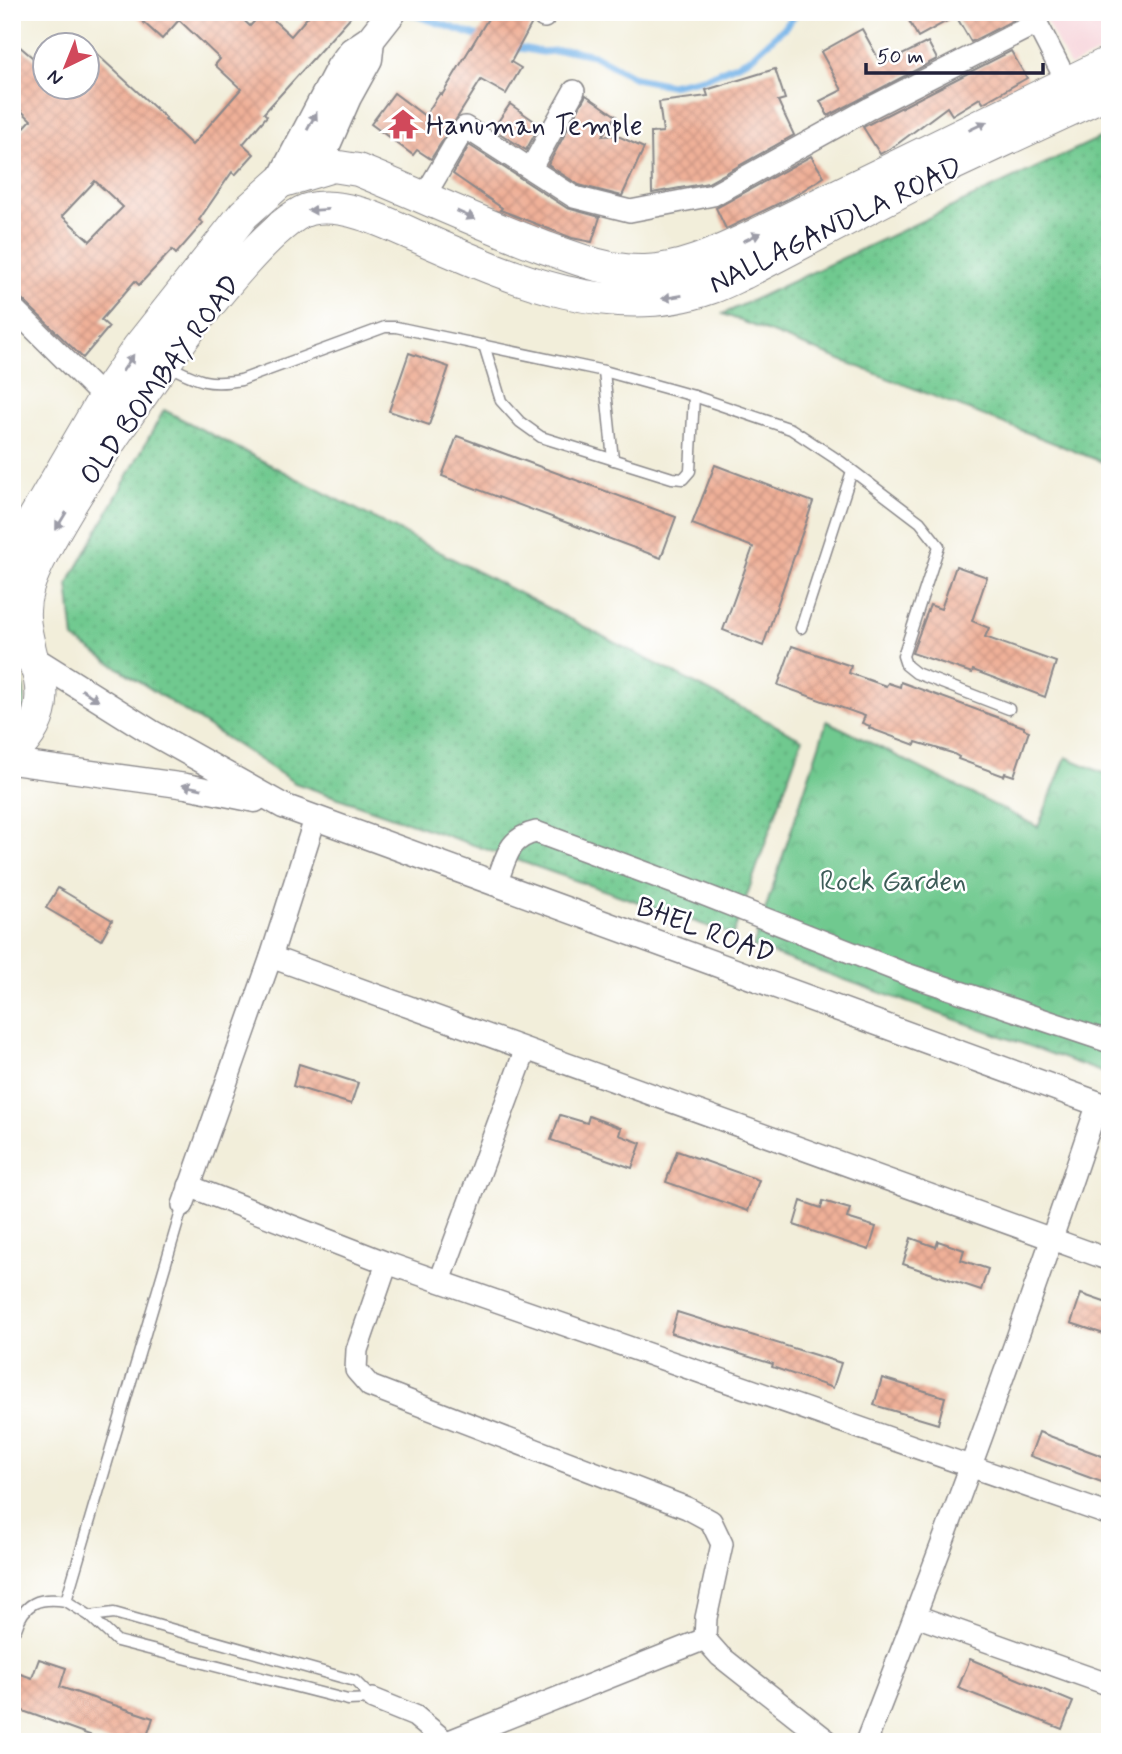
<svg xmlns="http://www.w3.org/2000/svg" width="1122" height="1754" viewBox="0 0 1122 1754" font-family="Mynerve,sans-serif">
  <defs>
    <pattern id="grass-dots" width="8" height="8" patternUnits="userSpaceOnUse" patternTransform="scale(1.75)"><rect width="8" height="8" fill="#6fc98f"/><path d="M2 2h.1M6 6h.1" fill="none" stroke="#60ac7c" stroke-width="1.8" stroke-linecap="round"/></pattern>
    <pattern id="park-crowns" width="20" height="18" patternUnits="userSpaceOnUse" patternTransform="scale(1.75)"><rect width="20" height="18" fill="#6fc98f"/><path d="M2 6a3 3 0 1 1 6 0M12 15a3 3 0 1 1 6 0" fill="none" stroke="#60ac7c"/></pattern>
    <pattern id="building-cross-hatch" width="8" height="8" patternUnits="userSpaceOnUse" patternTransform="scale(1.75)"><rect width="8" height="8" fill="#efb098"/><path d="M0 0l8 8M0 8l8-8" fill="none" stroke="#cd9784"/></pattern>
  </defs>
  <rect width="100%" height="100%" fill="#fff"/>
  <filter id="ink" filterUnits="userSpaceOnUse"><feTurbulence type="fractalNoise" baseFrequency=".0143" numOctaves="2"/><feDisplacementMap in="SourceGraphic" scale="14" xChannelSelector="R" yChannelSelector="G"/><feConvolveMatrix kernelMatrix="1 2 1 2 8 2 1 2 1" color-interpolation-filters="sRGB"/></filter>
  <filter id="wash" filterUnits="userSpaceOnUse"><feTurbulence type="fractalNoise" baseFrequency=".00686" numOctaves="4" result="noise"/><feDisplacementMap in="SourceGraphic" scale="28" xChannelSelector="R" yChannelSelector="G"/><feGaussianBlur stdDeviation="1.57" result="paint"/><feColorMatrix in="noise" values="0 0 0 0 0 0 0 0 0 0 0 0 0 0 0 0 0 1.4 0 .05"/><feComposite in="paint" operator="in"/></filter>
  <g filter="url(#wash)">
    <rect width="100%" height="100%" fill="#f2eeda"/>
    <path fill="#f6cfd6" d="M 1041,12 L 1110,12 L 1110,48 L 1070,66 Z"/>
    <g fill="url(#grass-dots)" stroke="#487665" stroke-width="2">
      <path d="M 1110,133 L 1110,465 L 723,314 Z"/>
      <path d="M 164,410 L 802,739 L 733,935 L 295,783 L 74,639 L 68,584 Z"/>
      <path d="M 12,662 C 27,683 30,712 12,732 Z"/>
    </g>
    <path fill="url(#park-crowns)" stroke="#487665" stroke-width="2" d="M 827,721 L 1038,827 L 1066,757 L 1110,776 L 1110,1075 L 753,947 Z"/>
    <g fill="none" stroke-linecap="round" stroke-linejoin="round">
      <g stroke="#75b3e8" stroke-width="7">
        <path d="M 406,12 L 485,39"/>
        <path d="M 510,46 L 542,52 L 569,50 L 593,55 L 635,78 L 670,85 L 708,77 L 749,59 L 784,28 L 798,12"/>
      </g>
    </g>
    <g id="blocks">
      <g fill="url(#building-cross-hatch)" fill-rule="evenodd">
        <path d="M 132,12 L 235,12 L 250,26 L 263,12 L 265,12 L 291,36 L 312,12 L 355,12 L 264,113 L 267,116 L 243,144 L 254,154 L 235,175 L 232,172 L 199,220 L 203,223 L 176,254 L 172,250 L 139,285 L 135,281 L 101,320 L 109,327 L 83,358 L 21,298 L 12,294 L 12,141 L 31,120 L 12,102 L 12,40 L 46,69 L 46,88 L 88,88 L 88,46 L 166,118 L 165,119 L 192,145 L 241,89 L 215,65 L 220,59 L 179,20 L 162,39 ZM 95,181 L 123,207 L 90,241 L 62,216 Z"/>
        <path d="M 492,12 L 532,12 L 532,23 L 511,62 L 521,68 L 506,94 L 481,80 L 431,159 L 417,150 L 413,155 L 371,124 L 394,93 L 425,116 L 440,93 L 442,95 Z"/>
        <path d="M 904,12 L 1009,12 L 1014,20 L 971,42 L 956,16 L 918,37 Z"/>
        <path d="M 862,29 L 882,65 L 928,42 L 937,59 L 828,116 L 820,101 L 842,90 L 821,52 Z"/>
        <path d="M 1011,51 L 1027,78 L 983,103 L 980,98 L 952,115 L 947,107 L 896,145 L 880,154 L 863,127 Z"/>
        <path d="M 775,69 L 785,99 L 778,101 L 794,135 L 708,183 L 652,193 L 651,133 L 663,132 L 659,102 L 708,96 L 706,90 Z"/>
        <path d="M 586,95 L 616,116 L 602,136 L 616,135 L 644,148 L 622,196 L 579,185 L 548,165 Z"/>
        <path d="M 510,104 L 540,125 L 526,150 L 493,129 Z"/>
        <path d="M 469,145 L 567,208 L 600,217 L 592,242 L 572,238 L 503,211 L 500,210 L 502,208 L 453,174 Z"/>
        <path d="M 811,156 L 824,177 L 792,197 L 726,229 L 716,208 Z"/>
        <path d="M 409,353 L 449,367 L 429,425 L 389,411 Z"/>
        <path d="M 457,436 L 676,517 L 661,558 L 442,476 Z"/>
        <path d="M 715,465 L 813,502 L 763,646 L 723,630 L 753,547 L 692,524 Z"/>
        <path d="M 956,566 L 987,577 L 972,621 L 989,628 L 985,637 L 1056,662 L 1045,697 L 973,670 L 972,673 L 912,653 L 930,605 L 941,609 Z"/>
        <path d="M 792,646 L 851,666 L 849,673 L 886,686 L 888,683 L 900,687 L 901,682 L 1024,727 L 1024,729 L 1029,731 L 1014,776 L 1005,773 L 1004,776 L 958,759 L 959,757 L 952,753 L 916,742 L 915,745 L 869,728 L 870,726 L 862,723 L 865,716 L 778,685 Z"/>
        <path d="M 58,888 L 112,920 L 101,940 L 46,908 Z"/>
        <path d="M 299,1064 L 358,1083 L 351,1104 L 293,1086 Z"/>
        <path d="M 560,1115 L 587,1123 L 589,1116 L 621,1128 L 619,1135 L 641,1143 L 632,1168 L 551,1140 Z"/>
        <path d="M 677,1151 L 759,1180 L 748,1211 L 666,1182 Z"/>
        <path d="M 801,1201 L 821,1208 L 823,1201 L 850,1209 L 847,1218 L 876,1227 L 869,1250 L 794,1225 Z"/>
        <path d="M 911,1238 L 936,1247 L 938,1241 L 964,1250 L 961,1260 L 988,1269 L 981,1290 L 903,1264 Z"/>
        <path d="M 1081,1294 L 1110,1304 L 1110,1336 L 1071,1323 Z"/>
        <path d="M 677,1312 L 841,1363 L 833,1388 L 772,1367 L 773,1364 L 671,1333 Z"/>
        <path d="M 882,1378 L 945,1397 L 938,1424 L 874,1405 Z"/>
        <path d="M 1039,1432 L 1110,1459 L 1110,1485 L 1030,1456 Z"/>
        <path d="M 39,1659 L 66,1668 L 60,1687 L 153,1718 L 145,1742 L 109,1742 L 12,1707 L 12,1671 L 32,1678 Z"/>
        <path d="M 970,1659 L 1073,1702 L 1062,1729 L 958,1688 Z"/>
      </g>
    </g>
  </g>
  <g filter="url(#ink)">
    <use href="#blocks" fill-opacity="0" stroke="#8a888a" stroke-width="2"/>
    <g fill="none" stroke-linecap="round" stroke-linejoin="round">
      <g stroke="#8a888a" stroke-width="13">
        <g id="service">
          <path d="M 484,345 L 501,401 L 520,422 L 541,437 L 672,478 L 683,479 L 690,471 L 694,396"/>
          <path d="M 167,365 C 197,380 206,386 241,380 L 385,327 L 396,327 L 604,371 L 694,396 L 791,429 L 841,462 L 920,522 L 939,546 L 903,656 L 906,665 L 916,673 L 1009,709"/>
          <path d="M 604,371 L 613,460"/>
          <path d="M 801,628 L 852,471"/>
          <path d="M 183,1205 L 66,1601 L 90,1616 L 114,1613 L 355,1681 L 373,1699"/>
          <path d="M 90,1616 L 117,1641 L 348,1700 L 373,1699"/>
          <path d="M 16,1629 C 24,1602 39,1597 66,1601"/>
        </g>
      </g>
      <g stroke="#8a888a" stroke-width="24">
        <g id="minor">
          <path d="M 1031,12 L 1067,82"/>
          <path d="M 544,17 L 547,12"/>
          <path d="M 531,168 L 574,91"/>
          <path d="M 424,197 L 465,127 L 574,197 L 630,211 L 713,195 L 870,108 L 1037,23"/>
          <path d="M 12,307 L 104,398"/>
          <path d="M 496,884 C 506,860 507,838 536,832 L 687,888 L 906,974 L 1110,1042"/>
          <path d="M 271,957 L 315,819"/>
          <path d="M 189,1186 L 387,1263 L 1110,1515"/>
          <path d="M 183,1205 L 271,957 L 1110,1260"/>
          <path d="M 387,1263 L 357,1350 L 356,1370 L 370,1386 L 687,1508 L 711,1521 L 722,1544 L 706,1618 L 705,1639 L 720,1656 L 829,1742"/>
          <path d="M 440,1281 L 525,1051"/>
          <path d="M 916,1616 L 1110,1685"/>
          <path d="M 373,1699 L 415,1716 L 446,1742"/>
          <path d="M 447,1742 L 705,1639"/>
          <path d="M 866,1742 C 949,1531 1026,1318 1098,1103"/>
        </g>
      </g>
      <g stroke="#8a888a" stroke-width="27">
        <g id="tertiary">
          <path d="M 33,658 L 151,732 L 283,806 L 1110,1108"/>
          <path d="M 12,762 L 186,786 L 255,800"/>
        </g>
      </g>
      <g stroke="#8a888a" stroke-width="31">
        <g id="secondary">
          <path d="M 315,170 L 347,97 L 368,59 L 370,40"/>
          <path d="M 280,182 L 340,68 L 352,52 L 370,40 L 392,12"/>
        </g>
      </g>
      <g stroke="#8a888a" stroke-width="34">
        <g id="primary">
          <path d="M 12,556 L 104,398 L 138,348 L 244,214 L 280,182 L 333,166 L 358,170 C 420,195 479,223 541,246 C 574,258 609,272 645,271 C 685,270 721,251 756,235 L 1110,62"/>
          <path d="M 31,654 C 25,629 20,612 28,587 C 48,521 248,223 310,209 C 344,202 385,222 416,236 C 507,276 609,324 710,288 C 722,284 733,278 744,273 L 945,168 L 1110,91"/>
          <path d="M 12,753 C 50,721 51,673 16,638"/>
        </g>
      </g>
      <use href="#service" stroke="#fff" stroke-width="10"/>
      <use href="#minor" stroke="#fff" stroke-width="21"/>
      <use href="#tertiary" stroke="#fff" stroke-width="24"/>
      <use href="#secondary" stroke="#fff" stroke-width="28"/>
      <use href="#primary" stroke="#fff" stroke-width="32"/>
    </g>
    <defs><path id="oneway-solid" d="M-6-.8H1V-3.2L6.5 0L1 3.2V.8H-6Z" transform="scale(1.75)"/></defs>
    <g fill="#9c9ca7">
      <use href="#oneway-solid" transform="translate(312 121) rotate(-62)"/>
      <use href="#oneway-solid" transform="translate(978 126) rotate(-26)"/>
      <use href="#oneway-solid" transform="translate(318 210) rotate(177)"/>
      <use href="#oneway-solid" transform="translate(466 215) rotate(24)"/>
      <use href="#oneway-solid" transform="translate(752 237) rotate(-25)"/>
      <use href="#oneway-solid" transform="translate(672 297) rotate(171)"/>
      <use href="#oneway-solid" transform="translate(128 363) rotate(-56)"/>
      <use href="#oneway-solid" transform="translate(61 521) rotate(121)"/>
      <use href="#oneway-solid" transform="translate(90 695) rotate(33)"/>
      <use href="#oneway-solid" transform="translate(192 787) rotate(-169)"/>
    </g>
  </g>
  <defs>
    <g id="temple-bare" transform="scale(2.415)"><path d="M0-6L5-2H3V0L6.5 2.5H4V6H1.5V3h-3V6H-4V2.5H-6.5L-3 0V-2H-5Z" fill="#d1495b" stroke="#fff" stroke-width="2.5" paint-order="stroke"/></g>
  </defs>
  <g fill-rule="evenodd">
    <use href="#temple-bare" x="403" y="124"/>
  </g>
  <g text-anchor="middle" stroke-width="5" stroke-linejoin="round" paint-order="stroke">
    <g font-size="28" fill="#22223b" stroke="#fff" text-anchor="start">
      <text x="426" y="134">Hanuman Temple</text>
    </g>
    <g font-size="28" fill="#22223b" stroke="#fff">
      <text transform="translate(835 224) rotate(-26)" y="10">NALLAGANDLA ROAD</text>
      <text transform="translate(159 379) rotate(-54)" y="10">OLD BOMBAY ROAD</text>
      <text transform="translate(706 929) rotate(20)" y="10">BHEL ROAD</text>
    </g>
    <g font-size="28" fill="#3d5c58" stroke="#fff">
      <text x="893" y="890">Rock Garden</text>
    </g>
  </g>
  <rect width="1122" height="1754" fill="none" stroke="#fff" stroke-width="42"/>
  <g transform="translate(66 66) rotate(223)"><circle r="33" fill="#ffffff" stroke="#a7a7b1" stroke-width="2"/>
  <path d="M0-5L12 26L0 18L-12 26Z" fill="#d1495b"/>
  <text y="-10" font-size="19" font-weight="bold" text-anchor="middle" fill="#22223b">N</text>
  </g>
  <path d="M866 63v10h177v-10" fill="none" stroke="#22223b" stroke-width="3.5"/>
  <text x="877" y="63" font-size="21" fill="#22223b" stroke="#ffffff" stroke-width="5" paint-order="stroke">50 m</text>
</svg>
